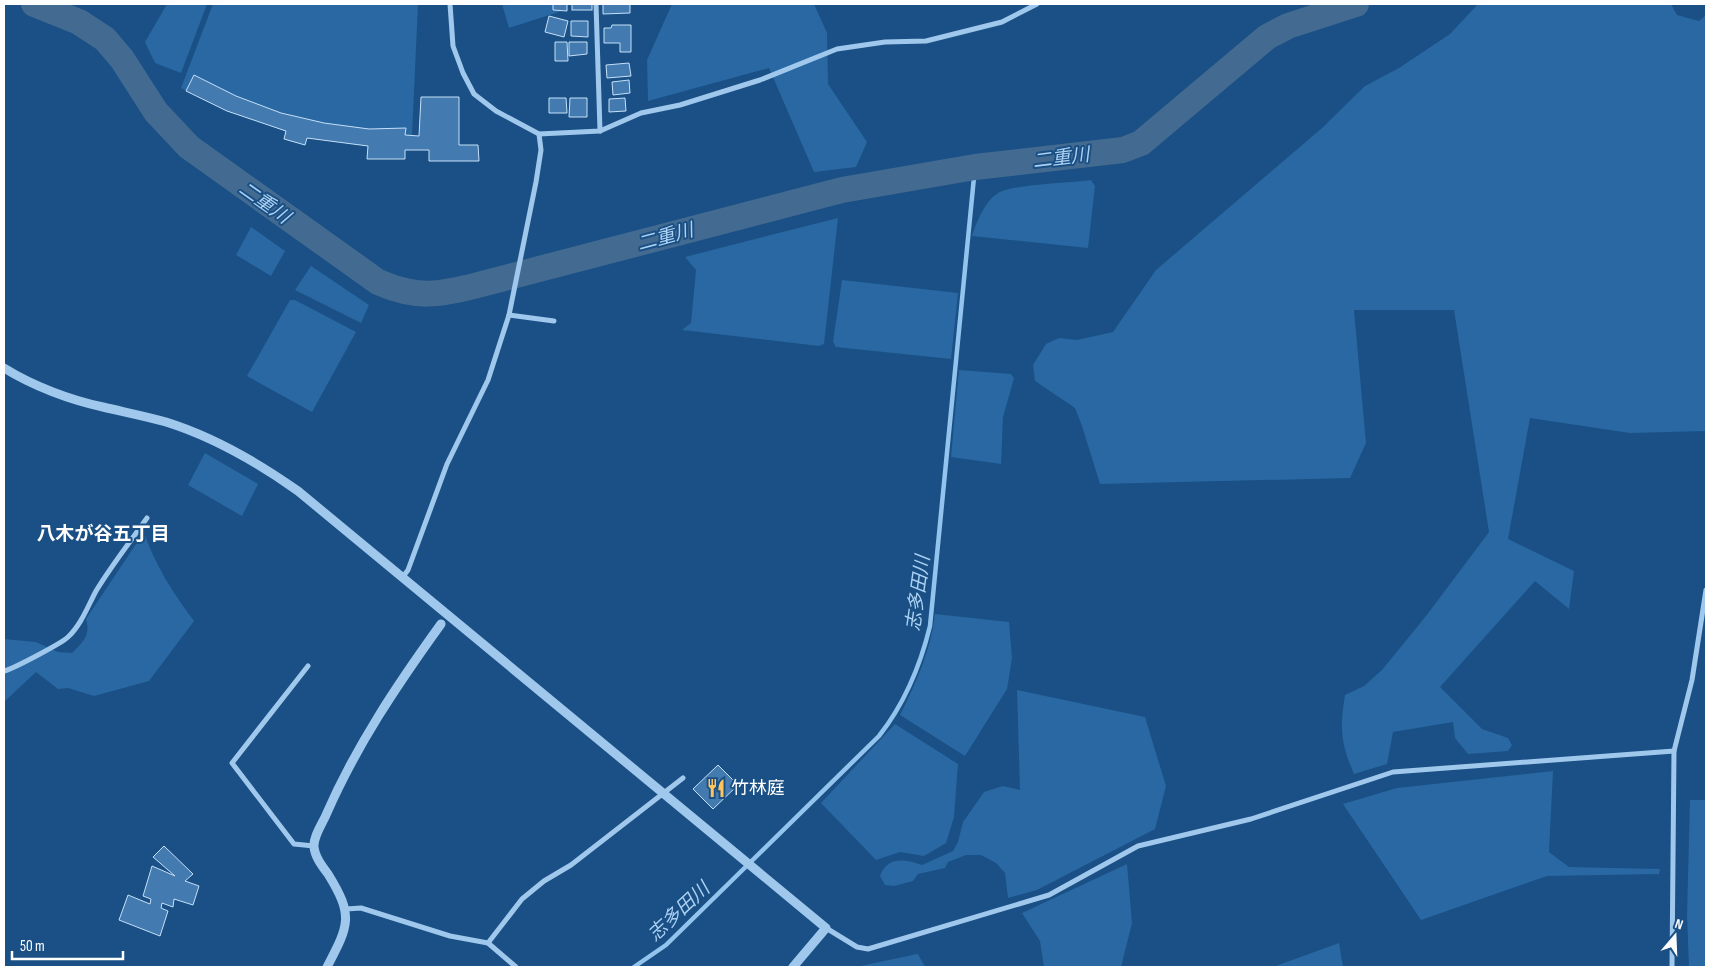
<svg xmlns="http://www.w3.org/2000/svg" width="1710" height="971" viewBox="0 0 1710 971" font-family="'Sofia Sans Condensed','Noto Sans JP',sans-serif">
  <rect width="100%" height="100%" fill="#1a5085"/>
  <g fill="#2968a2">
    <path d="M 167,4 L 207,4 L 181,73 L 155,63 L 145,42 Z"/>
    <path d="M 213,4 L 418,4 L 412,135 L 405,135 L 405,159 L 367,159 L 368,146 L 307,138 L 305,145 L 284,139 L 285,131 L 227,111 L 181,88 Z"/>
    <path d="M 502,4 L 562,4 L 562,11 L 509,28 Z"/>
    <path d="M 672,4 L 814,4 L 827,33 L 828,84 L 867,142 L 856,167 L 814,172 L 769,68 L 648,101 L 647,60 Z"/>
    <path d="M 1478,4 L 1671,4 L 1677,15 L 1699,21 L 1706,15 L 1706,431 L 1630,433 L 1530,418 L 1508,539 L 1574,571 L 1569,609 L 1535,581 L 1440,687 L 1482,729 L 1508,738 L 1512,745 L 1508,751 L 1468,754 L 1455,738 L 1453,722 L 1393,732 L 1387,764 L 1354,774 C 1340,742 1340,728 1345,695 L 1364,686 L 1382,670 L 1426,616 L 1489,532 L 1454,310 L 1354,310 L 1366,443 L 1350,478 L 1100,484 L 1082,426 L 1075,408 L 1035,381 L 1033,365 L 1046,344 L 1059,338 L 1077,340 L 1113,332 L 1156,270 L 1322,128 L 1365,86 L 1399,68 L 1450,34 Z"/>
    <path d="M 1091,180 L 1095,186 L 1088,248 L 972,236 C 977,221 985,201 998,193 C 1014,184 1071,183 1091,180 Z"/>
    <path d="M 838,218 L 824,344 L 819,346 L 682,330 L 691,323 L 696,270 L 685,257 Z"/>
    <path d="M 251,227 L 285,251 L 271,276 L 236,255 Z"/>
    <path d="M 311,266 L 369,305 L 361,323 L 295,290 Z"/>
    <path d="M 842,280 L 958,293 L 951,359 L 836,347 L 833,342 Z"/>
    <path d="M 290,300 L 295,300 L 356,332 L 312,412 L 247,376 Z"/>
    <path d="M 959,370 L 1011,374 L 1014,378 L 1003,417 L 1001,464 L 951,457 Z"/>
    <path d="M 205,453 L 258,484 L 242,516 L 188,485 Z"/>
    <path d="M 144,532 C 154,564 174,594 194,621 L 149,681 L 94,696 L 68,688 L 58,689 L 36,672 L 4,702 L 4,639 L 36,642 L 58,652 L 72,653 C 83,642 91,635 86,619 Z"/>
    <path d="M 935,614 L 1009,622 L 1012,658 L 1007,689 L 965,756 L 900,715 C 916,683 931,650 935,614 Z"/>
    <path d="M 1017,690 L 1145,717 L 1166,786 L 1155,829 L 1037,890 L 1008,898 L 1005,873 L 996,863 L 981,855 L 966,855 L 948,862 L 945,868 L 918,874 L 913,881 L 894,886 L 885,885 L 880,876 C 887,856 905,859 922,865 L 953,851 L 958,842 L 963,822 L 984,792 L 1003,786 L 1020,790 Z"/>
    <path d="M 895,724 L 958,764 L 954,817 L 946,843 L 924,856 L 900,852 L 876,860 L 821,803 Z"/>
    <path d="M 1553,771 L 1549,852 L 1569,867 L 1660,869 L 1659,874 L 1547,876 L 1421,920 L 1343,804 L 1397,788 Z"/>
    <path d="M 1690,800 L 1706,800 L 1706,967 L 1689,967 L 1687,915 Z"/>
    <path d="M 1127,864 L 1132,923 L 1121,967 L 1044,967 L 1040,941 L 1022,913 Z"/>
    <path d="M 1339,943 L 1343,967 L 1273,967 Z"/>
    <path d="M 918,954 L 925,967 L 856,967 L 917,954 Z"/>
  </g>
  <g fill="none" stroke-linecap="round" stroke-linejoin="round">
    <path stroke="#93c4ee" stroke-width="4.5" d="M 634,967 L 666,945 L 879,736 C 905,703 920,667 930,626 L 975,167"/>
    <path stroke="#436a91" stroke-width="26" d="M 34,4 L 79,22 L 105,39 L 122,59 L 156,112 L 189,147 L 378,282 C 417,299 439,295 478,285 L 842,190 L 975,167 L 1123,150 L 1141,143 L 1267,37 L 1288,26 L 1356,4"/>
  </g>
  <g fill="#437aaf" stroke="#c5e0f9">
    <path d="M 553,4 L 567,4 L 567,11 L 553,10 Z"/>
    <rect x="572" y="4" width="20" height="6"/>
    <path d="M 603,4 L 630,4 L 630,13 L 603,14 Z"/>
    <path d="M 549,16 L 568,21 L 564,37 L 545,32 Z"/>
    <path d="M 571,21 L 588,21 L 588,37 L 571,36 Z"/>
    <path d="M 612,25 L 631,25 L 631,52 L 620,52 L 620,43 L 604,43 L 604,28 L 611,28 Z"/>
    <path d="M 555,42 L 567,42 L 568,61 L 555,61 Z"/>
    <path d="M 569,42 L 587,42 L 587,54 L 569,56 Z"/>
    <path d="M 629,63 L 631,76 L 607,78 L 606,65 Z"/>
    <path d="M 194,75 L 236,96 L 281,113 L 324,123 L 369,129 L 406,128 L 405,135 L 419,136 L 421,97 L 459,97 L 459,145 L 478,145 L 479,161 L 429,161 L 429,150 L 405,150 L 405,159 L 367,159 L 368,146 L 307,138 L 305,145 L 284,139 L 286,131 L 227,111 L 186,91 Z"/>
    <path d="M 629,80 L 630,93 L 613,95 L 612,82 Z"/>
    <path d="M 549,98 L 566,98 L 567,113 L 549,113 Z"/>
    <path d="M 570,98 L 587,98 L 587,117 L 569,117 Z"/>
    <path d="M 625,98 L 626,111 L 609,112 L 609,99 Z"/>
    <path d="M 718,765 L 738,785 L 713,809 L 693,789 Z"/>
    <path d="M 164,846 L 193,874 L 185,881 L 199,886 L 193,905 L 174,899 L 173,907 L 162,903 L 161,908 L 168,911 L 160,936 L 119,920 L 128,895 L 150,904 L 151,899 L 143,896 L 152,866 L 175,876 L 153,857 Z"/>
  </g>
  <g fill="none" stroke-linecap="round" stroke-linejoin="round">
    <g stroke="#a0c8ec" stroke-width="5">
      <path d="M 450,4 L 453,46 L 463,73 L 474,94 L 496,111 L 539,134 L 600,131 L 641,113 L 680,105 L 760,80 L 837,49 L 885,42 L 926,41 L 1002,22 L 1037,4"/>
      <path d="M 596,4 L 600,131"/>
      <path d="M 509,315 L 554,321"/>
      <path d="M 402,578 L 408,570 L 447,464 L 488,380 L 509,315 L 536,182 L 541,150 L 539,134"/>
      <path d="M 308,666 L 232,763 L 294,844 L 314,846"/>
      <path d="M 4,671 C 13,669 62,643 68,637 C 81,625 88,606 96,591 C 111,566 130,542 147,518"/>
      <path d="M 346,909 L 361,908 L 450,936 L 488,943 L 516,967"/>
      <path d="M 826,928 L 857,947 L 868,949 L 1049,895 L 1138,846 L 1251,819 L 1393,772 L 1674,751"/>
      <path d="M 488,943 L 522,899 L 544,881 L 571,865 L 683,778"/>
      <path d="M 1672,967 L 1674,751 L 1692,680 L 1706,590"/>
    </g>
    <g stroke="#a0c8ec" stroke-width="9">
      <path d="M 4,368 C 33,386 70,400 103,407 C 124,412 145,416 166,422 C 214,437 257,462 298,491 L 826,928 L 793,967"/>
      <path d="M 327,967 C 349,925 354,916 328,874 C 322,866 315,857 314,847 C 313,837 322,824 326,815 C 356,746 397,685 441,624"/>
    </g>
  </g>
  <defs>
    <g id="restaurant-bare" transform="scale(1.5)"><path d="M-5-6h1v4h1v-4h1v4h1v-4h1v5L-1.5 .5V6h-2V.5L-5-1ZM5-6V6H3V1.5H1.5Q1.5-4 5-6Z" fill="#fec45c" stroke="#1a5085" stroke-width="2.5" paint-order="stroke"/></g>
  </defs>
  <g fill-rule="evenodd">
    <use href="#restaurant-bare" x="716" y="788"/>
  </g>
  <g text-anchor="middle" stroke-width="4" stroke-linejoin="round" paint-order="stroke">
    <g font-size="18" fill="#fff" stroke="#1a5085" text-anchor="start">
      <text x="731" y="794">竹林庭</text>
    </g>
    <g font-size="19" font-style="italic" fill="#acd1f3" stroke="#1a5085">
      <text transform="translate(1061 157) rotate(-7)" y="7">二重川</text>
      <text transform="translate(265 202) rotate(35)" y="7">二重川</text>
      <text transform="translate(665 236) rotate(-15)" y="7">二重川</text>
      <text transform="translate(917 593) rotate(-82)" y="7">志多田川</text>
      <text transform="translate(678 911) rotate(-43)" y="7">志多田川</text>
    </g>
    <g font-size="19" font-weight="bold" fill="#fff" stroke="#1a5085">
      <text x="103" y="540">八木が谷五丁目</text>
    </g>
  </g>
  <rect width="1710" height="971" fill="none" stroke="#ffffff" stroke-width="10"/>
  <g transform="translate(1675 936) rotate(19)" stroke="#1a5085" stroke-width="4" paint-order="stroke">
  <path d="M0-4L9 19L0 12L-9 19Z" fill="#ffffff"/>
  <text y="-8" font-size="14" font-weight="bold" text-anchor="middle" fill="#ffffff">N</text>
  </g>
  <path d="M12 951v8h111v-8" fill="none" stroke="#ffffff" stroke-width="2.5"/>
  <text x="20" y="951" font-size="15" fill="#ffffff" stroke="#1a5085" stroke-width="4" paint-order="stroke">50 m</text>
</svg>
